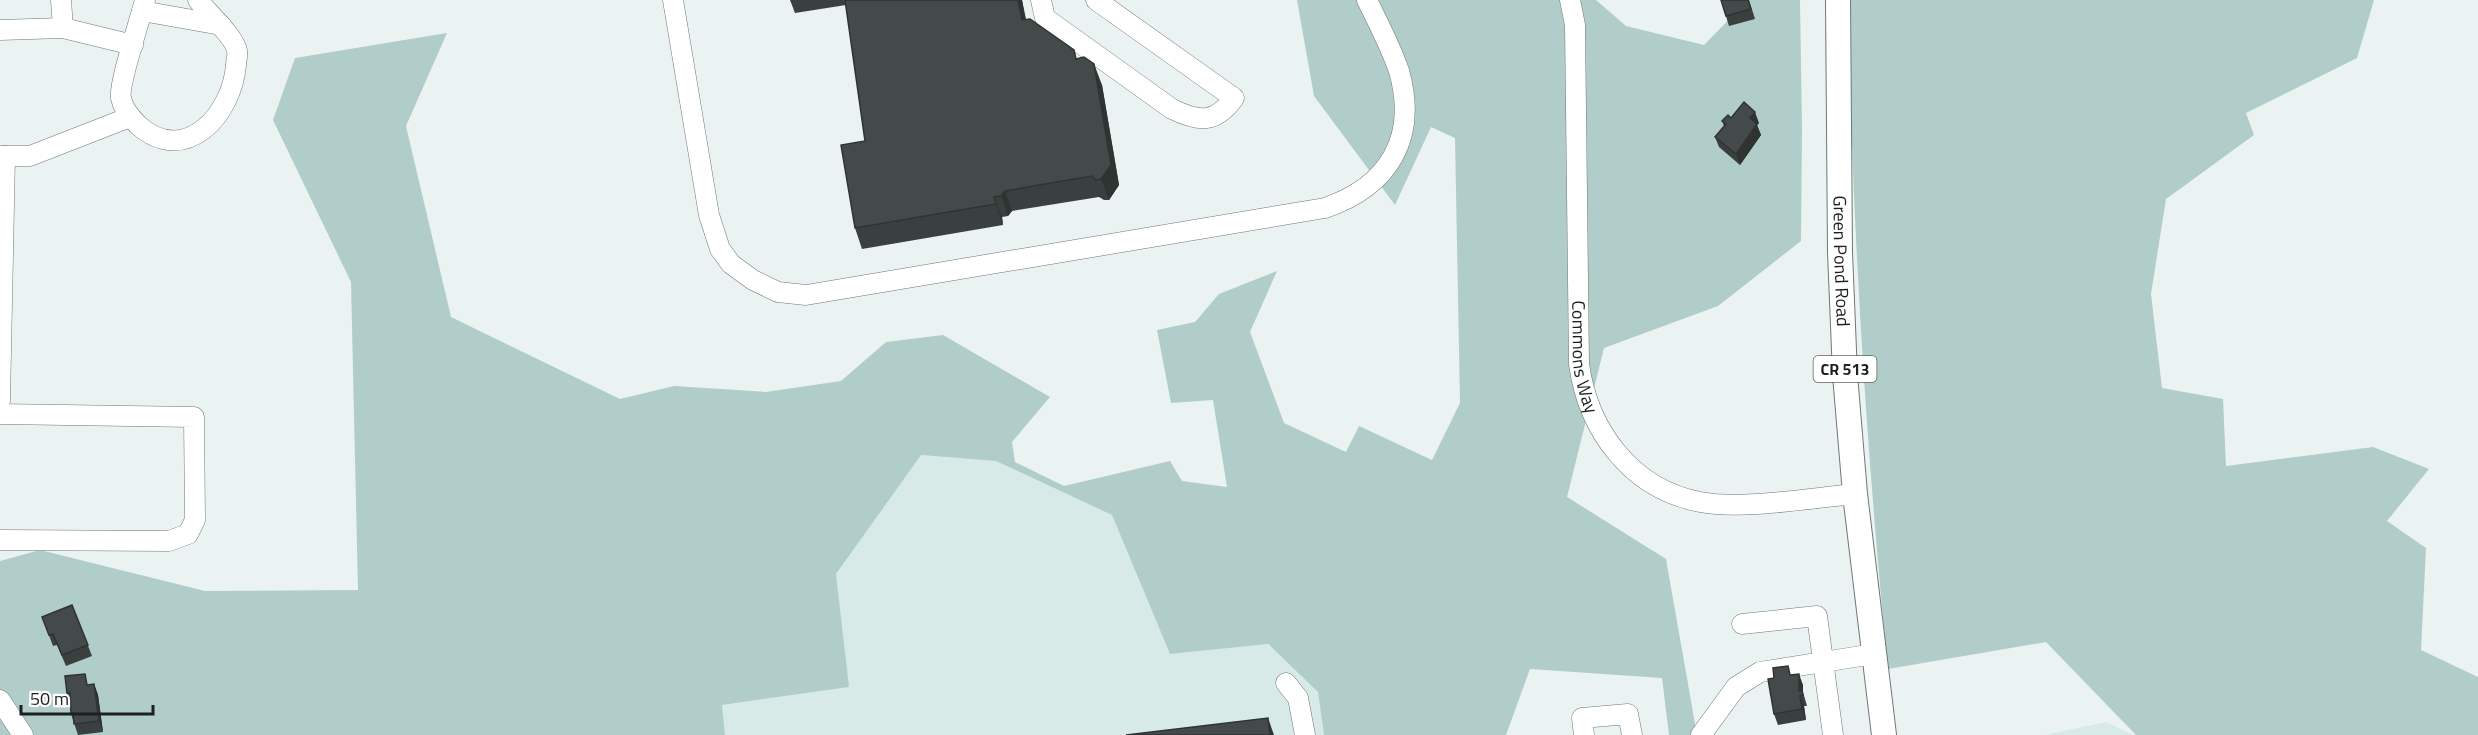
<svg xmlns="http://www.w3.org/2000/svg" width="2478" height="735" viewBox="0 0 2478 735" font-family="'Titillium Web',sans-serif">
  <rect width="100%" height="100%" fill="#eaf3f2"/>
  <g fill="#d7eae7">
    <path d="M 920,455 L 996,461 L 1112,515 L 1170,654 L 1267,644 L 1318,692 L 1324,735 L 725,735 L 722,705 L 848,687 L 836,574 Z"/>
    <path d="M 2106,722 L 2134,735 L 2045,735 Z"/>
  </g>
  <g fill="#b0cdca">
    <path d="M 1297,0 L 1596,0 L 1626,26 L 1704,45 L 1748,0 L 1800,0 L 1802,129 L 1801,241 L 1718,306 L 1604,348 L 1567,497 L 1666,559 L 1697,735 L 1669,735 L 1662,678 L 1530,669 L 1506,735 L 1324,735 L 1318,692 L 1268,644 L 1170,654 L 1112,515 L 996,461 L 921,455 L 836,574 L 849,687 L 722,705 L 725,735 L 0,735 L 0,561 L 40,550 L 205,591 L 358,590 L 351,282 L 273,120 L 295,58 L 447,33 L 406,126 L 451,317 L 620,399 L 674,386 L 766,392 L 841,381 L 886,342 L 943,335 L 1050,397 L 1012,442 L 1015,462 L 1064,486 L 1170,461 L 1182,481 L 1227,487 L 1213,400 L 1171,403 L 1157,330 L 1195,322 L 1219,294 L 1277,271 L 1250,332 L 1284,423 L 1346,452 L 1359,426 L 1432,460 L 1460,403 L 1455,138 L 1431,127 L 1395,205 L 1314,96 Z"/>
    <path d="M 1848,0 L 2374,0 L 2357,58 L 2246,113 L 2254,135 L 2166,199 L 2151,294 L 2162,388 L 2223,399 L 2226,466 L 2373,447 L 2429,469 L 2387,521 L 2426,548 L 2421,650 L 2478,677 L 2478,735 L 2136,735 L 2046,642 L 1888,669 C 1866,448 1852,222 1848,0 Z"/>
  </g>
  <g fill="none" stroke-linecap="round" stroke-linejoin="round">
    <g stroke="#707776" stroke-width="21">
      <g id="minor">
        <path d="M 61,0 L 63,28"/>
        <path d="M 145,0 C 141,17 118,85 121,98 C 123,109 131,118 138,125 C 185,167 232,115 236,65 C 236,61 238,55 237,51 C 235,37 207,12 198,0"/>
        <path d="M 673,0 L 709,215 L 720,249 L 731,264 L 753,280 L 778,292 L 806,295 L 1325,208 C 1389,186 1418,138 1399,71 C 1391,47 1378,23 1367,0"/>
        <path d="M 1041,0 L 1045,18 L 1172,109 C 1199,122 1215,124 1234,98 L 1096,0"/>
        <path id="s1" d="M 1570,0 L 1575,25 L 1579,364 C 1588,430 1631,489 1700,502 C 1743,510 1810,498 1855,494"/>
        <path d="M 142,11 L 221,25"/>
        <path d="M 0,30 L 63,28 L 133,45"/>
        <path d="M 0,156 L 30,156 L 130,117"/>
        <path d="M 0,401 L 5,156"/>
        <path d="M 0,414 L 194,417 L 195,520 L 188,534 L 169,541 L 0,540"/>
        <path d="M 1742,624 L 1817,616 L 1833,735"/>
        <path d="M 1286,683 L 1298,698 L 1305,735"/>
        <path d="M 0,700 L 23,735"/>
        <path d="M 1584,735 L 1582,718 L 1628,714 L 1632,735"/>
        <path d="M 1701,735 L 1736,687 L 1760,672 L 1874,654"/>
      </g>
    </g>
    <g stroke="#707776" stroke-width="26">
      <g id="major">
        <path id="s2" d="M 1838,0 L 1840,252 L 1845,375 L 1855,494 L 1884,735"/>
      </g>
    </g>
    <use href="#minor" stroke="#fff" stroke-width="20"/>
    <use href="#major" stroke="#fff" stroke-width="24"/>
  </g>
  <g fill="#3a403f">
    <path d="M 790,0 L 1022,0 L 1026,19 L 1077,59 L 1102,85 L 1119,185 L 1109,200 L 1104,200 L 1099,197 L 1012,211 L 1008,216 L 1002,217 L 1003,225 L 862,249 L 855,228 L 865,141 L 846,5 L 795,13 Z"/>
    <path d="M 1721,0 L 1749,0 L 1755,19 L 1729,26 Z"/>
    <path d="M 1731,118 L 1759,123 L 1757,125 L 1761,135 L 1740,165 L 1719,147 L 1715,137 L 1724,126 L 1722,121 Z"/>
    <path d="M 72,605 L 92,656 L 66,666 L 57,645 L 53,646 L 42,617 Z"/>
    <path d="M 1792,675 L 1803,685 L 1803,693 L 1807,706 L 1804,706 L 1806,720 L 1778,725 L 1774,714 Z"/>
    <path d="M 94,684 L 98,695 L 103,732 L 78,735 L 71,714 L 70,701 L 67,693 L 89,685 Z"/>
  </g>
  <g fill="#2f3433">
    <path d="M 1018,0 L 1022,0 L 1029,41 L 1022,20 Z"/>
    <path d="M 1094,64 L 1102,85 L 1119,185 L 1109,200 L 1101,179 Z"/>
    <path d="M 1755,112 L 1759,123 L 1757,125 L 1761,135 L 1740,165 L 1736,154 L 1750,118 Z"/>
    <path d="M 1005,191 L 1012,211 L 1008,216 L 1001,196 Z"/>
    <path d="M 994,197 L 1002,217 L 1003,225 L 996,204 Z"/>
    <path d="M 1799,674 L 1803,685 L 1803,693 L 1807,706 L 1803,695 L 1799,691 Z"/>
    <path d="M 94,684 L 98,695 L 103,732 L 99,721 Z"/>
    <path d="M 1800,696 L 1804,706 L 1806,720 L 1802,709 Z"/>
    <path d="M 1268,718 L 1274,735 L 1270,735 Z"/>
  </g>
  <g fill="#434a49" stroke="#2f3433" stroke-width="1.5">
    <path d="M 845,0 L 1018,0 L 1022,20 L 1030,19 L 1074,50 L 1076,59 L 1084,57 L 1094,64 L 1111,165 L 1101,179 L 1096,180 L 1092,176 L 1005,191 L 1001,196 L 994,197 L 996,204 L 855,228 L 841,145 L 865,141 Z"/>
    <path d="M 1721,0 L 1748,0 L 1751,9 L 1726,16 Z"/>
    <path d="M 1744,102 L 1755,112 L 1750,118 L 1757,124 L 1736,154 L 1715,137 L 1726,124 L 1722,121 L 1728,115 L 1731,118 Z"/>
    <path d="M 72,605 L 88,645 L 62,655 L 53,634 L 49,635 L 42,617 Z"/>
    <path d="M 1788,666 L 1790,675 L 1799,674 L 1799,691 L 1802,690 L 1803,695 L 1800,696 L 1802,709 L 1774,714 L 1768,679 L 1774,678 L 1773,668 Z"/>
    <path d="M 85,674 L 87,685 L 94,684 L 99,721 L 74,724 L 73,713 L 71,714 L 70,693 L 67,693 L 65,676 Z"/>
    <path d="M 1268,718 L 1270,735 L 1126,735 Z"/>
  </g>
  <g text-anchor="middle" stroke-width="6" stroke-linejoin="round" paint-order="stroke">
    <rect fill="#fff" stroke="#616363" stroke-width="1.5" x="1813.5" y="356" width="63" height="26" rx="4.5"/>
    <g font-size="16" font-weight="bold" fill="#1d2020">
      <text x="1845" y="375">CR 513</text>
    </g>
    <g font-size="18" fill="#1d2020" stroke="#fff">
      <text dy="6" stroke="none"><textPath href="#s2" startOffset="261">Green Pond Road</textPath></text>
      <text dy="6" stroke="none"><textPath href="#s1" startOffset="358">Commons Way</textPath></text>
    </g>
  </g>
  <path d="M21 705v9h132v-9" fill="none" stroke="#1d2020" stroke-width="3"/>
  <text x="30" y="705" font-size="18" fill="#1d2020" stroke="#ffffff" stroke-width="4.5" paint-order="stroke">50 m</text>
</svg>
